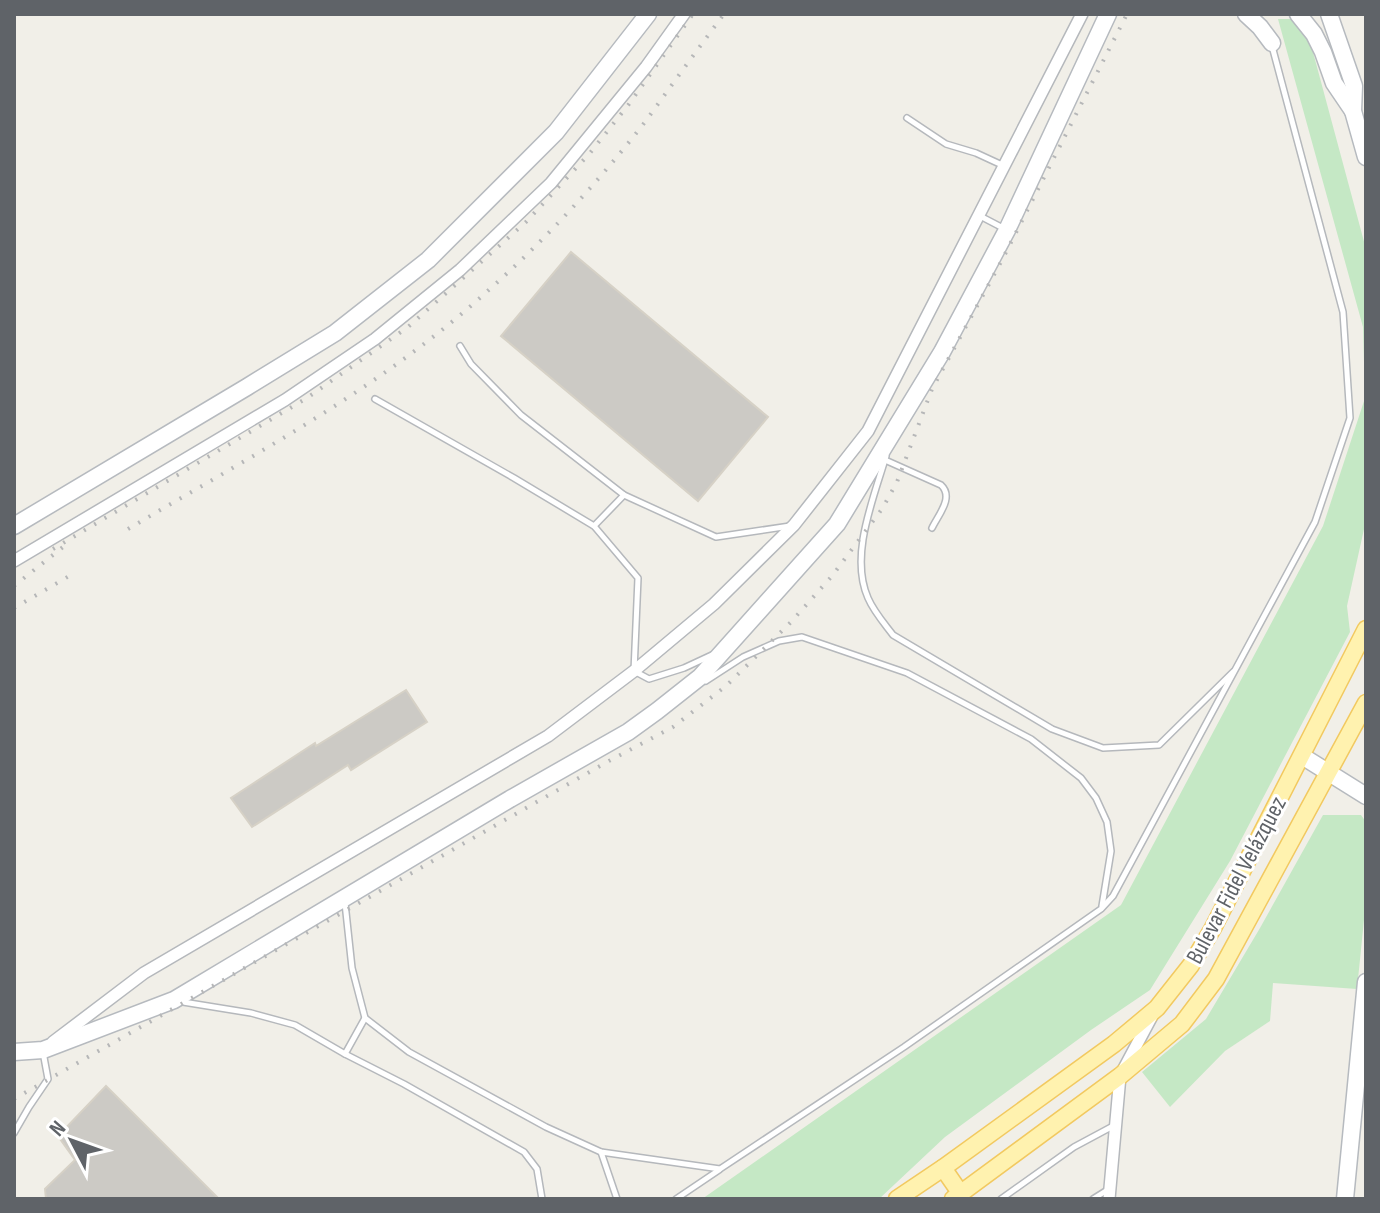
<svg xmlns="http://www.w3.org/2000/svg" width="1380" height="1213" viewBox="0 0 1380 1213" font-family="'Sofia Sans Condensed',sans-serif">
  <rect width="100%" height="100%" fill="#f1efe8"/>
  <g fill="#c5e8c5">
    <path d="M 1278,19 L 1291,19 L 1310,41 L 1366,249 L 1366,520 L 1347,606 L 1350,632 L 1230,861 L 1150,990 L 1091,1030 L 945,1137 L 879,1199 L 702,1199 L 1121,905 L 1323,526 L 1365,398 L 1363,327 Z"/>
    <path d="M 1323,815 L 1361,815 L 1366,822 L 1366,900 L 1357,989 L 1273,983 L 1270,1021 L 1225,1051 L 1170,1107 L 1142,1072 L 1206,1019 L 1260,928 Z"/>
  </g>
  <g fill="#cccac5" stroke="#d6d1c6" stroke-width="2">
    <path d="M 571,252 L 768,417 L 698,501 L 501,336 Z"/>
    <path d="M 406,690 L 427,722 L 351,770 L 348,765 L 252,827 L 231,798 L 315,743 L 316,746 Z"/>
    <path d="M 106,1086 L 219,1199 L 46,1199 L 45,1189 L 75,1160 L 58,1136 Z"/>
  </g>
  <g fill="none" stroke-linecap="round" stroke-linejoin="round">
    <g stroke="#b5b8bc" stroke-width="8">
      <g id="lane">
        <path d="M 907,118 L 946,144 L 976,153 L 1002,165"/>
        <path d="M 980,216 L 1003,228"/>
        <path d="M 460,346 L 471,364 L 521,415 L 624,495 L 716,537 L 790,526"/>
        <path d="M 375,399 L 514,478 L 594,526 L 638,578 L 634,671 L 649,679 L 684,668 L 712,655"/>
        <path d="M 886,456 C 874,498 849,555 868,598 C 874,612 884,623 893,635 L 1052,729 L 1103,748 L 1159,745 L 1233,672"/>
        <path d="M 885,460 L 941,485 C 954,497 939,514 932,528"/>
        <path d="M 594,526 L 624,495"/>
        <path d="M 706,681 L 743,657 L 779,641 L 802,637 L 907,673 L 1031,739 L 1081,778 L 1096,798 L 1107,822 L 1111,851 L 1102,906"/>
        <path d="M 345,903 L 352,968 L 365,1018 L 409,1052 L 546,1127 L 601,1152 L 720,1169 L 904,1047 L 1101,909 L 1113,896 L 1315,522 L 1350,418 L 1343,312 L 1272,46"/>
        <path d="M 183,1002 L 251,1013 L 295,1025 L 345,1054 L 404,1084 L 524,1152 L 537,1169 L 542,1199"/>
        <path d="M 345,1054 L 365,1018"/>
        <path d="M 14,1133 L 29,1107 L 48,1079 L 43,1052"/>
        <path d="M 601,1152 L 617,1199"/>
        <path d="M 676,1199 L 719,1170"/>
        <path d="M 1001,1199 L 1074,1147 L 1115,1125"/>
        <path d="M 1093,1199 L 1109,1189"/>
      </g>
    </g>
    <g stroke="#b5b8bc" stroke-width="14">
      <g id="street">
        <path d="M 14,561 L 285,400 L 375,339 L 460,270 L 551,183 L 646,67 L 684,14"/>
        <path d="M 53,1042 L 144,973 L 548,736 L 634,671 L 714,604 L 794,525 L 868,431 L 1082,14"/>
        <path d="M 1109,1199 L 1120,1076 L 1152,1016"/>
      </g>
    </g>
    <g stroke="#b6babf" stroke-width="19">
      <g id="secondary">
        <path d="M 1246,14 L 1260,27 L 1272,43"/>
        <path d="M 1298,14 L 1314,34 L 1323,52 L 1334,83 L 1353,111"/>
        <path d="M 1329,14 L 1354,86 L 1353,111 L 1366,157"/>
        <path d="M 14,526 L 247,387 L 335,333 L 428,260 L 556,132 L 648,14"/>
        <path d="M 1302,756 L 1366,796"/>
        <path d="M 14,1052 L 43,1050 L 174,1000 L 510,799 L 628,732 L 657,711 L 700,677 L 837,524 L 942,352 L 1007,230 L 1108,14"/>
        <path d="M 1345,1199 L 1366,982"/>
      </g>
    </g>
    <g stroke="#f2c960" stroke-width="19">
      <g id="primary">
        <path d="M 943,1168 L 961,1194"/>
        <path d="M 897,1199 L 943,1168 L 1114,1044 L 1157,1008 L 1191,965 L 1213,928 L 1366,629"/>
        <path d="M 953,1199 L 1120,1076 L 1182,1024 L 1216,979 L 1366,703"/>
      </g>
    </g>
    <use href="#lane" stroke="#fff" stroke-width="5"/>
    <use href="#street" stroke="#fff" stroke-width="11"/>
    <use href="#secondary" stroke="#fff" stroke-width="16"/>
    <use href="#primary" stroke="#fff2af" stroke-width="16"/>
    <g stroke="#b6b7b8" stroke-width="4" stroke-dasharray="2 10" stroke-linecap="butt">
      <path d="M 128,529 C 253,455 385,386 492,287 C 548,237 599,181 645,122 C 671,86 697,50 724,14"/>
      <path d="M 53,549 L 307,398 L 408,327 L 526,222 L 590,153 L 629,104 L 693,14"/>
      <path d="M 14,586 L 63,547"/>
      <path d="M 14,608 L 76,572"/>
      <path d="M 14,1099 L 607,762 L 673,727 L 726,686 L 791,622 L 832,576 L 882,509 L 897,482 L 932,389 L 1002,260 L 1127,14"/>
    </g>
  </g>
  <g text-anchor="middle" stroke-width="6" stroke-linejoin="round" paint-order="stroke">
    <g font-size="24" fill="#5f6368" stroke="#fff">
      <text transform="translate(1236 880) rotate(-62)" y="8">Bulevar Fidel Velázquez</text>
    </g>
  </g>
  <rect width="1380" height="1213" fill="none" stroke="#5f6368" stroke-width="32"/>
  <g transform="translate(72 1141) rotate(311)" stroke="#ffffff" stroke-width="6" paint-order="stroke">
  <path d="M0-6L14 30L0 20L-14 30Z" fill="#5f6368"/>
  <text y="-12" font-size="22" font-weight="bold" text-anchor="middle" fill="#5f6368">N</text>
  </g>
</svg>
